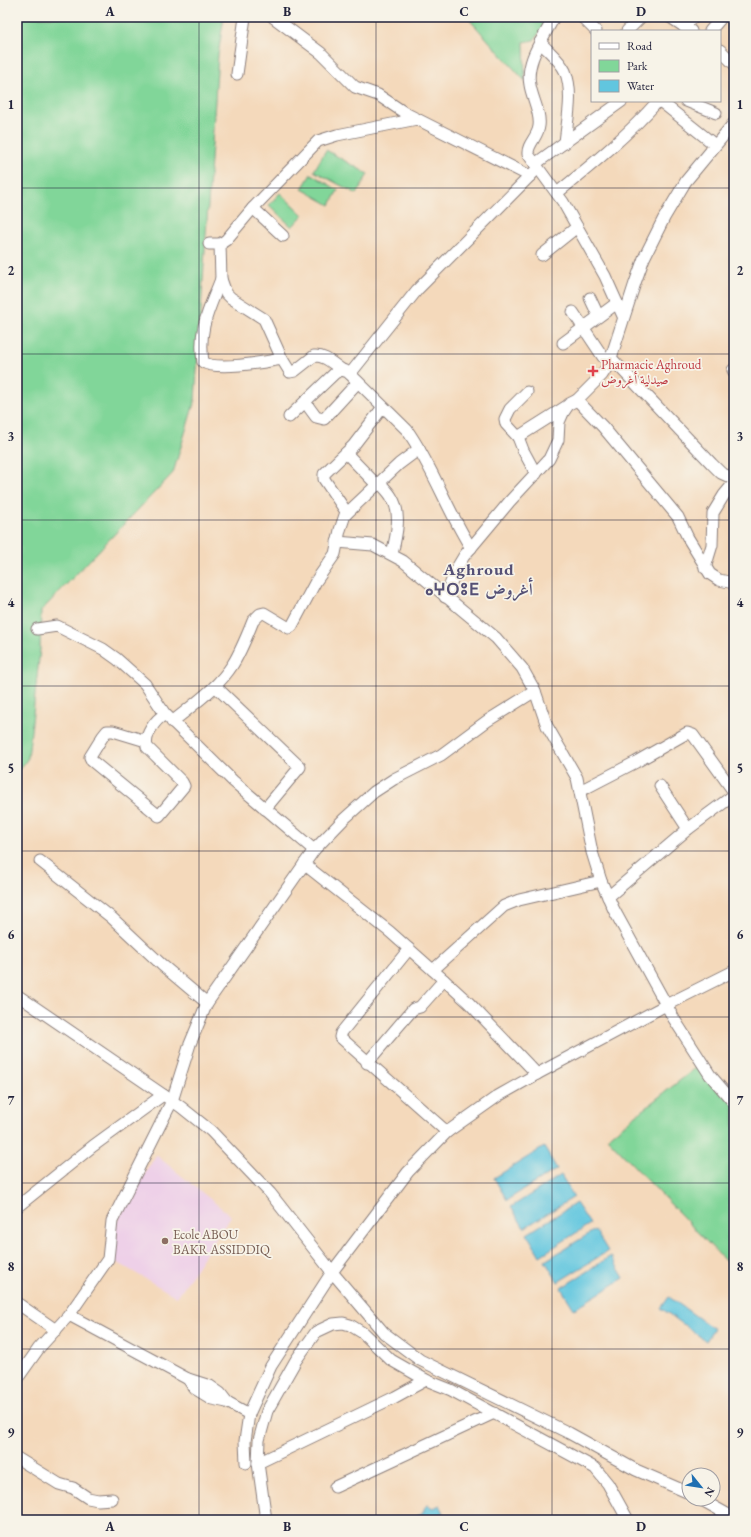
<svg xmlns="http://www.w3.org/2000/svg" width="751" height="1537" viewBox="0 0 751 1537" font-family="'EB Garamond',Amiri,'Noto Sans Tifinagh',serif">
  <rect width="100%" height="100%" fill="#f7f3e8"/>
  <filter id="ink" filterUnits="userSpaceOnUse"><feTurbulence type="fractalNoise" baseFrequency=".025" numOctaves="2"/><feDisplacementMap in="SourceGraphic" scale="8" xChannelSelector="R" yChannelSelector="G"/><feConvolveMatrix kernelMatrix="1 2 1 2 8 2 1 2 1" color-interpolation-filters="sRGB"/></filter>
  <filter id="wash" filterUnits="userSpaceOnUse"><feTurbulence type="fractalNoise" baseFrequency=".012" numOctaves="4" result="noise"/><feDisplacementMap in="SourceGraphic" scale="16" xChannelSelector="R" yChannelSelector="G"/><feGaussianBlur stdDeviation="0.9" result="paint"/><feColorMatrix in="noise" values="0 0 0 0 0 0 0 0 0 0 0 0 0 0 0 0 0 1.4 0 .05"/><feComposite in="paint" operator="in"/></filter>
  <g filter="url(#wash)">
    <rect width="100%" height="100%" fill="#f4d9bb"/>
    <path fill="#eed0e8" d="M 156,1155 L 231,1216 L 177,1297 L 113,1260 L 116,1222 Z"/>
    <g fill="#81d699" stroke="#527c6a">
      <path d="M 17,17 L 224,17 L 218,55 L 195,400 L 173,473 L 41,611 L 40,650 L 28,758 L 21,768 L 17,769 Z"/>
      <path d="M 467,17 L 551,17 L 534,40 L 524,42 L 525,81 Z"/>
      <path d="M 326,150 L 368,174 L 357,194 L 314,171 Z"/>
      <path d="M 311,174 L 338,190 L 330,205 L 302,189 Z"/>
      <path d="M 280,193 L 303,215 L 292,227 L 269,205 Z"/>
      <path d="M 702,1063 L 734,1100 L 734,1270 L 607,1138 Z"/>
    </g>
    <g fill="#61c6df" stroke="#42748d">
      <path d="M 544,1147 L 557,1169 L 507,1200 L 494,1178 Z"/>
      <path d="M 561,1175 L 574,1197 L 524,1228 L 511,1207 Z"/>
      <path d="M 576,1203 L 590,1224 L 540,1256 L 527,1234 Z"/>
      <path d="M 595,1230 L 608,1251 L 558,1282 L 545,1261 Z"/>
      <path d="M 611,1256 L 624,1278 L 574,1309 L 561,1288 Z"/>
      <path d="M 669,1297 L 714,1329 L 706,1341 L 661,1308 Z"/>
      <path d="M 428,1505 L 433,1508 L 440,1505 L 444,1513 L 437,1515 L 435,1520 L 417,1520 L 416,1517 L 423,1512 L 425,1507 Z"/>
    </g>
  </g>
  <g filter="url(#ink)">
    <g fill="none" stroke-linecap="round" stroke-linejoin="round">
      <g stroke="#8b7e7b" stroke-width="13">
        <g id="minor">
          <path d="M 273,17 L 321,53 L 355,87 L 378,95 L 405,113 L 530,176"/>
          <path d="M 554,17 C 544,38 525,60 530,85 C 532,98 541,113 539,126 C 538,137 527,144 528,154 L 563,202 L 605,276 L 623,316"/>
          <path d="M 582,17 L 596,31"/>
          <path d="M 670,17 L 691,31"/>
          <path d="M 684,27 L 693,17"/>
          <path d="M 627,31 L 641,17"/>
          <path d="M 710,31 L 722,17"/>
          <path d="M 540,42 C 548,51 560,60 565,71 C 574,92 567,121 565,143"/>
          <path d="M 720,50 L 734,64"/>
          <path d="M 237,74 L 245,17"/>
          <path d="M 660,101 L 715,145"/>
          <path d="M 686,101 L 716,113"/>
          <path d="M 535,164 L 622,101"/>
          <path d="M 557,193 C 593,164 628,135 658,101"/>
          <path d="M 253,208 L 283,236"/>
          <path d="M 209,244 L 220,244 L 226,240 L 253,208 L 318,141 L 337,135 L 417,119"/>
          <path d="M 220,244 L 221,279 L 226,293 L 231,298 L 264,319 L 282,359 L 290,372 L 295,371 L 314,356 C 325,355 333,364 342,370"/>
          <path d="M 542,255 L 577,227"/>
          <path d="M 221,279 C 209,310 198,328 203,362 C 216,371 265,362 282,359"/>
          <path d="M 590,298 L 598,315"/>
          <path d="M 573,312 L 603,357"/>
          <path d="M 563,343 L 617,303"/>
          <path d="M 612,359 L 712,464 L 721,473 L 734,479"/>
          <path d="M 733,370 L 734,372"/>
          <path d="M 350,374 L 417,290 L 534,172"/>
          <path d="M 577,400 L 603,427 L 678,517 L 688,538 L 710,574 L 719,580 L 734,583"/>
          <path d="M 305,402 L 316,417 L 324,419 L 358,382"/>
          <path d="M 289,417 L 335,373 L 342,370 L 348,372 L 407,430 C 433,467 447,510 471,548"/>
          <path d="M 518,437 L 506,424 L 505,419 L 510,409 L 527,392"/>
          <path d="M 346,453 L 377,485"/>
          <path d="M 536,474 L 523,450 L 518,437 L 567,406"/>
          <path d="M 380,483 C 384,488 389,492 392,498 C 402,514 396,537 392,554"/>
          <path d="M 347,513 L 324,479 L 324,474 L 353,446 L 383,407"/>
          <path d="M 337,542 L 373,545 L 403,561 L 496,638 L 522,668 L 535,691 L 547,726 L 577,778 L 592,852 L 601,881 L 614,910 L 674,1019 L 710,1075 L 734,1103"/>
          <path d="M 705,568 L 712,545 L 713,513 L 724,495 L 734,483"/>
          <path d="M 445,597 L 458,566 L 464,556 L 510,501 L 549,459 L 558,440 L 559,422 L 563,413 L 569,404 L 577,400 L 602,375 L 609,364 L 635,283 L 644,258 L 664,218 L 686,181 L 734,123"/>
          <path d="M 37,629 L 57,626 L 103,649 L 117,659 L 145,684 L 165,714 L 233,781 L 314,850"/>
          <path d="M 215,686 L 300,767 L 265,809"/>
          <path d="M 172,722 C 194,704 218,688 233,664 C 241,651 247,636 253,621 L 260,614 L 264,613 L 289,628 L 292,626 L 316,581 L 335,554 L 340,530 L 345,515 L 399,464 L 419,449"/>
          <path d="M 146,741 L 113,731 L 107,731 L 103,736 L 90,757 L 92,761 L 159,816 L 184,786 L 182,782 L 147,747 C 144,735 155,720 165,714"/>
          <path d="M 660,786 L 688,829"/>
          <path d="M 580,791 L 636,762 L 687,733 L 693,735 L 734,792"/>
          <path d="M 40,861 L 112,918 L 162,965 L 207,1003"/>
          <path d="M 304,864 L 390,932 L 444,980 L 469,1003 L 537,1074"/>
          <path d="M 608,897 L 688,829 L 734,795"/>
          <path d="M 409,949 L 341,1033 L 340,1037 L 447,1132"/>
          <path d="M 433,970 L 504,906 L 519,900 L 601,881"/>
          <path d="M 17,995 L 181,1107 L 211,1131 L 270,1193 L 332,1272 L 408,1172 L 447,1132 L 498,1096 L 537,1074 L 668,1004 L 734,971"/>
          <path d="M 367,1063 L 413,1009 L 420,1007 L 444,980"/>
          <path d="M 17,1207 L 93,1146 L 163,1095"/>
          <path d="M 17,1303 L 56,1330"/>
          <path d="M 69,1315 L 108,1259 L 112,1221 L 172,1101 L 190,1044 L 207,1003 L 314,850 L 344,819 L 374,792 L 394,779 L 441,755 L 487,721 L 535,691"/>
          <path d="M 17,1379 L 39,1348 L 69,1315 L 188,1379 L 210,1386 L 220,1393 L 227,1402"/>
          <path d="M 188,1379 L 194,1388 L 212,1399 L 227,1402 L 249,1414"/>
          <path d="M 17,1458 L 59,1484 L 73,1488 L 88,1498 L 98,1500 L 112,1499"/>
          <path d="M 246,1463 L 245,1441 L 249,1414 L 271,1366 L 332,1272 L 384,1333 L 420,1360 L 569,1433 L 636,1470 L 689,1493"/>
          <path d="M 258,1463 L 395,1397 L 426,1380"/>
          <path d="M 335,1487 L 494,1413"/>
          <path d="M 700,1499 L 734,1518"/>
          <path d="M 266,1520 L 258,1463 L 259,1440 L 267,1411 L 296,1360 L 316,1332 L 333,1324 L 343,1323 L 350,1325 L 363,1333 L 391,1360 L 426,1380 L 451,1390 L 595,1468 L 608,1484 L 628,1520"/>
        </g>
      </g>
      <use href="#minor" stroke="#fff" stroke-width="11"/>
    </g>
  </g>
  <path fill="none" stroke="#22223b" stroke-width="1" stroke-opacity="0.55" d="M 199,17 L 199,1520M 376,17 L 376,1520M 552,17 L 552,1520M 17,188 L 734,188M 17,354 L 734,354M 17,520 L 734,520M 17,686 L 734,686M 17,851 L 734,851M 17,1017 L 734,1017M 17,1183 L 734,1183M 17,1349 L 734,1349"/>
  <path fill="#e0444e" stroke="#f7f3e8" stroke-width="1.5" d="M591 365h4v4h4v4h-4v4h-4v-4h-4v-4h4z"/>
  <circle fill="#8d6e63" stroke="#f7f3e8" stroke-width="1.5" cx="165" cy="1241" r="4"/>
  <g text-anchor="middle" stroke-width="3.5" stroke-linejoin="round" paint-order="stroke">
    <g font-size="13" fill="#be3a42" stroke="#f7f3e8" text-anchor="start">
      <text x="601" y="369">Pharmacie Aghroud<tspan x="601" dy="15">صيدلية أغروض</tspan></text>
    </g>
    <g font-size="13" fill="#785e54" stroke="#f7f3e8" text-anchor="start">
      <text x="173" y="1239">Ecole ABOU<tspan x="173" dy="15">BAKR ASSIDDIQ</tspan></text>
    </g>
    <g font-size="17" font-weight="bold" letter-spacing="1" fill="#555075" stroke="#f7f3e8">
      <text x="479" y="575">Aghroud<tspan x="479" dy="20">ⴰⵖⵔⵓⴹ أغروض</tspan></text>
    </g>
  </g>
  <rect width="751" height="1537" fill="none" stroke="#f7f3e8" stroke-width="44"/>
  <rect x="591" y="30" width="130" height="72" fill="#f7f3e8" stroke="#a29fa3"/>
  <rect x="599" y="43" width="20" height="6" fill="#ffffff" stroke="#a29fa3"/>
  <text x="627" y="50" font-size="12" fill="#22223b">Road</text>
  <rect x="599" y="60" width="20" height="12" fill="#81d699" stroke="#a29fa3"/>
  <text x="627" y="70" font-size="12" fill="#22223b">Park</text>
  <rect x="599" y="80" width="20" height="12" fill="#61c6df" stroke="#a29fa3"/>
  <text x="627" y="90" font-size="12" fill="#22223b">Water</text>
  <g transform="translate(701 1487) rotate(120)"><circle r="19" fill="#f7f3e8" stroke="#a29fa3"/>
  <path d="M0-3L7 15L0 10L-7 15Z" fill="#1f6fb2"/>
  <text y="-6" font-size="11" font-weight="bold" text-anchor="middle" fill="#22223b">N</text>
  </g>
  <rect x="22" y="22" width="707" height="1493" fill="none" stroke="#22223b" stroke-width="1.5"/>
  <g font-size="13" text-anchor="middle" font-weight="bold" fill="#22223b">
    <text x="110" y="16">A</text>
    <text x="287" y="16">B</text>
    <text x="464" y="16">C</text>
    <text x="641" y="16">D</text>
    <text x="11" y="109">1</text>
    <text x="740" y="109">1</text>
    <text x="11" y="275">2</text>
    <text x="740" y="275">2</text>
    <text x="11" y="441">3</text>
    <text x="740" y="441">3</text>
    <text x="11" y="607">4</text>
    <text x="740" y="607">4</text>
    <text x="11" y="773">5</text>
    <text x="740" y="773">5</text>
    <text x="11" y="939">6</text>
    <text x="740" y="939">6</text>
    <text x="11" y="1105">7</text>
    <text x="740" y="1105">7</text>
    <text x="11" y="1271">8</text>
    <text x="740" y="1271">8</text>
    <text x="11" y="1437">9</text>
    <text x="740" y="1437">9</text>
    <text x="110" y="1531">A</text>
    <text x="287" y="1531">B</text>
    <text x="464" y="1531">C</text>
    <text x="641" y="1531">D</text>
  </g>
</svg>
